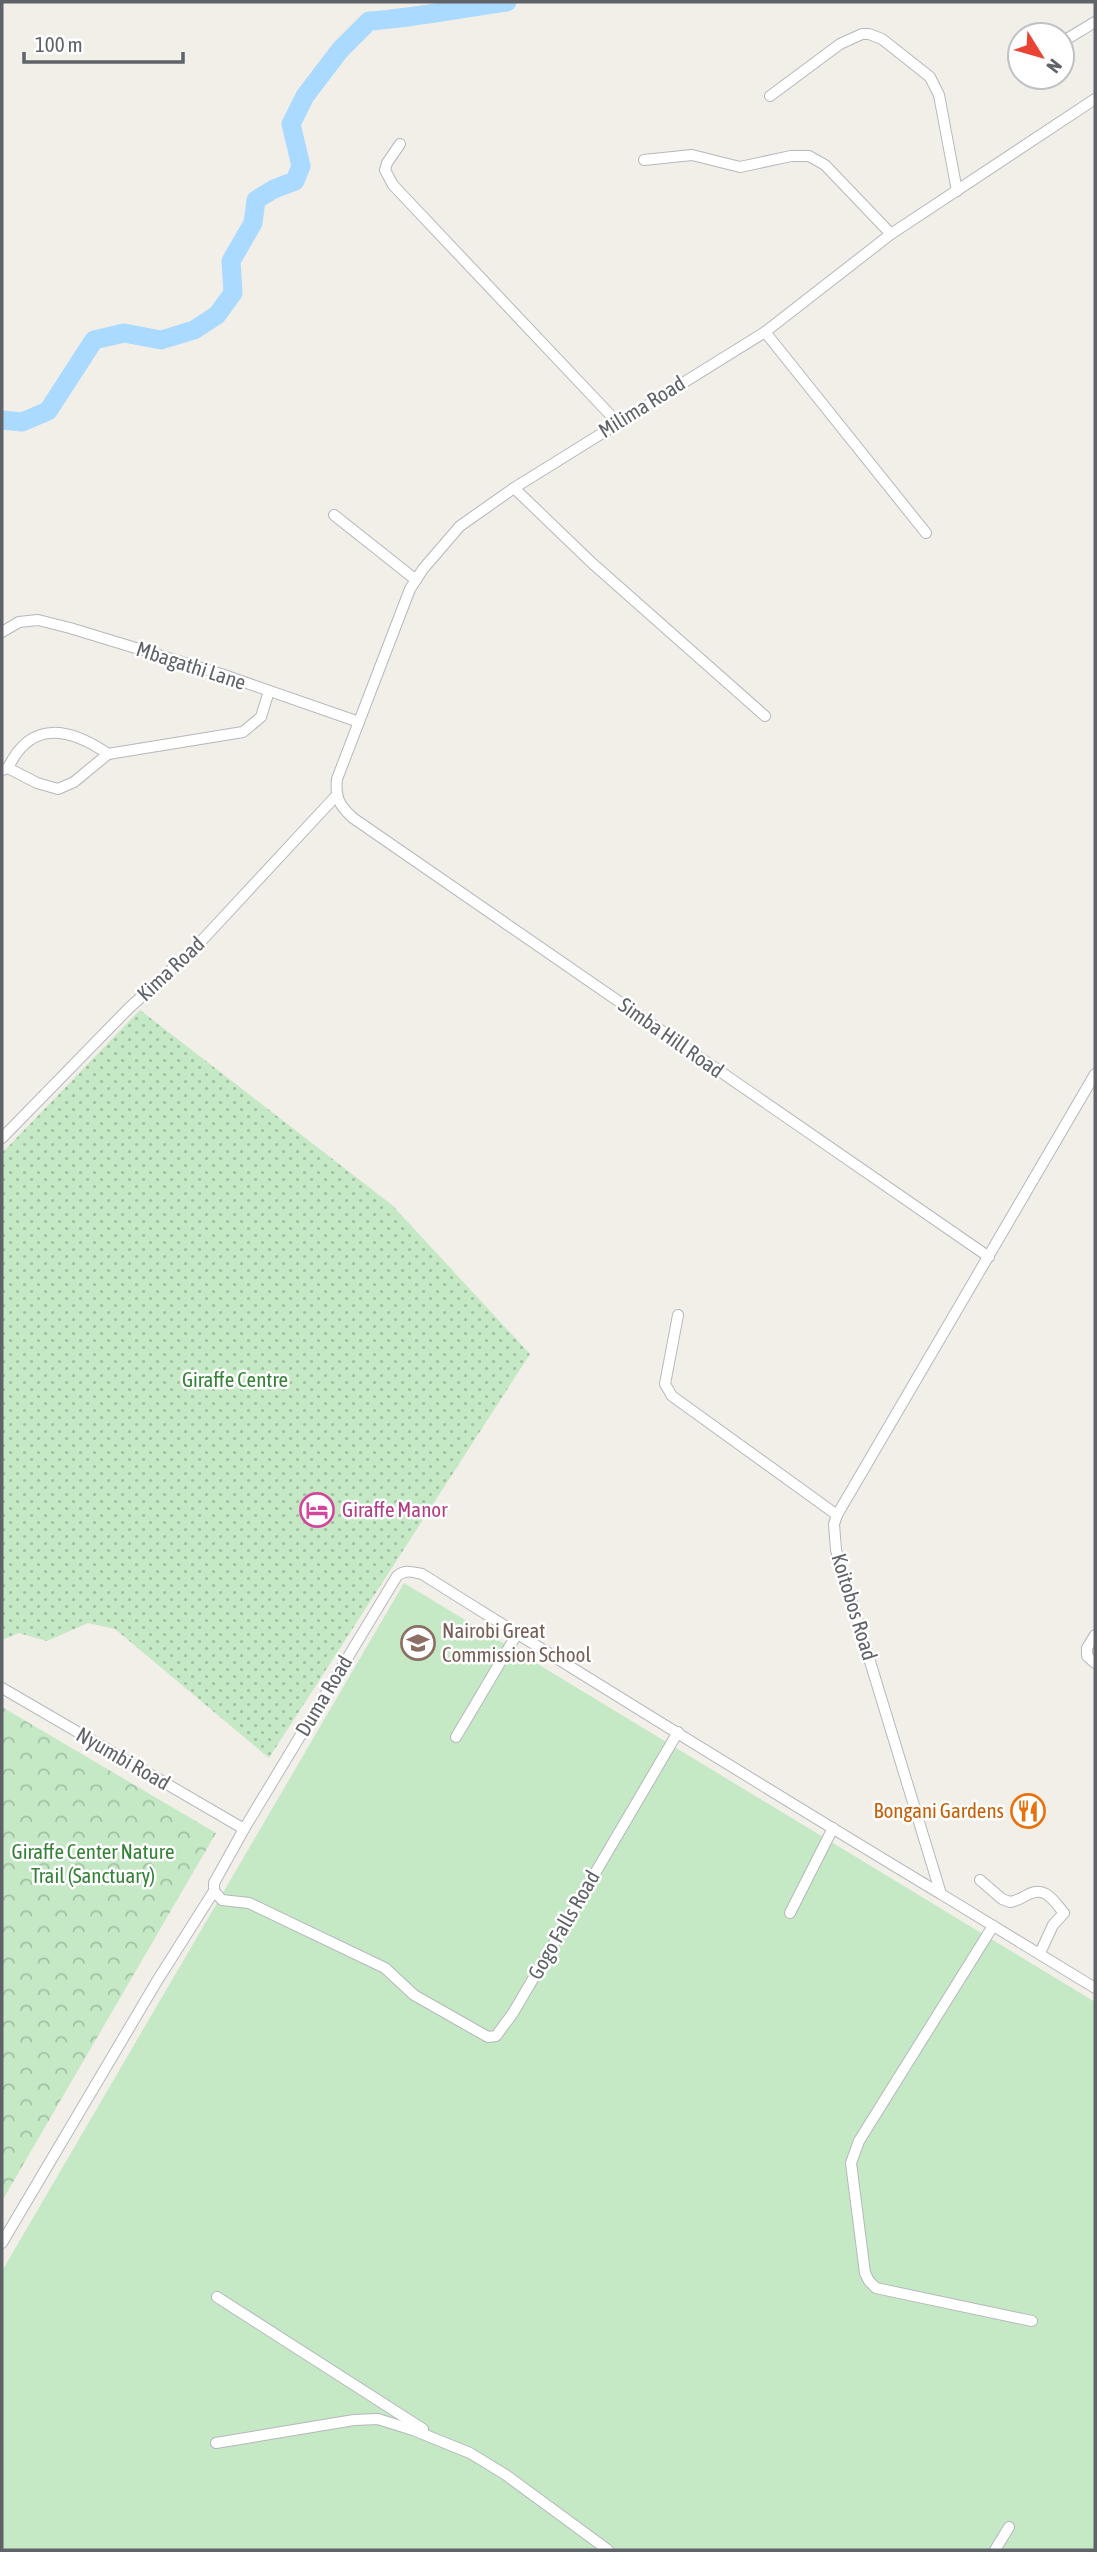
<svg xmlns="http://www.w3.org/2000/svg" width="1097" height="2552" viewBox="0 0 1097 2552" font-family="'Asap Condensed',sans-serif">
  <defs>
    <pattern id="forest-crowns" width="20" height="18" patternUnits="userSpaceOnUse" patternTransform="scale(1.75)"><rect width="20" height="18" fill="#c5e8c5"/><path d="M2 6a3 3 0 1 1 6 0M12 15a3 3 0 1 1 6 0" fill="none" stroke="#a3c0a4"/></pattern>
    <pattern id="park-dots" width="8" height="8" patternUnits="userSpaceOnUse" patternTransform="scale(1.75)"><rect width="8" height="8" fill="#c5e8c5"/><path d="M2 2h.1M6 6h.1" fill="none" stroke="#a3c0a4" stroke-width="1.8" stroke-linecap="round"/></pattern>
  </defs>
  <rect width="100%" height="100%" fill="#f1efe8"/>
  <path fill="url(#forest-crowns)" d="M 2,1707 L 216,1833 L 2,2201 Z"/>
  <path fill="url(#park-dots)" d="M 140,1010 L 392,1205 L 530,1354 L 269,1758 L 115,1629 L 88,1623 L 47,1641 L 19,1633 L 2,1640 L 2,1153 Z"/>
  <path fill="#c5e8c5" d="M 404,1583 L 1095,2002 L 1095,2550 L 2,2550 L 2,2271 Z"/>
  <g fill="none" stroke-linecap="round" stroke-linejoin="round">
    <path stroke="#aadaff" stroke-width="19" d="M 2,420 L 22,422 L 48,411 L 94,340 L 124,333 L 161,340 L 194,330 L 217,315 L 233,293 L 231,261 L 253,223 L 256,200 L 274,189 L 295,181 L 301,166 L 291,124 L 305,96 L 340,50 L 369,21 C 415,18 461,8 507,2"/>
    <g stroke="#b5b8bc" stroke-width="12">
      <g id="street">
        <path d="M 1062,42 L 1095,22"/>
        <path d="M 1034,79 L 1034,77"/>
        <path d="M 770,96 L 840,44 L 862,34 L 869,34 L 882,39 L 930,77 L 939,95 L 957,191"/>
        <path d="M 400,144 L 387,163 L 385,170 L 393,185 L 617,422"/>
        <path d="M 644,160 L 692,155 L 740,167 L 791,156 L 809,156 L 825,165 L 891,234"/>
        <path d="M 765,332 L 926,533"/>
        <path d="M 514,488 L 592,563 L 765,716"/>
        <path d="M 334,515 L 416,580"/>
        <path d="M 2,632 L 19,622 L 38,620 L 70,628 L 221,674 L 359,722"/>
        <path d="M 8,768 C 31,719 70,728 108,754"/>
        <path d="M 2,770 L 8,768 L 37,783 L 58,789 L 74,782 L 108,754 L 243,732 L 261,717 L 269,691"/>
        <path d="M 1095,1074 L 837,1515 L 834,1524 L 836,1550 L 941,1894 L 1095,1988"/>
        <path d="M 2,1138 L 129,1008 L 193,950 L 335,797"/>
        <path d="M 989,1257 L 353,818 C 339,805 335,798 337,779 L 410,589 L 423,569 L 460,526 L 514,488 L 765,332 L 891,234 L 1095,99"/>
        <path d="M 678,1315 L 665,1384 L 672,1396 L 837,1515"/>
        <path d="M 1095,1635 L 1087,1648 L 1087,1656 L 1095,1663"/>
        <path d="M 2,1688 L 244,1829"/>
        <path d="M 678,1732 L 513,2013 L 496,2036 L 488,2037 L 414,1995 L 385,1968 L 249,1903 L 222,1900 L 214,1891 L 214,1883 L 244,1829 L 397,1576 C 405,1569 412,1572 422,1574 C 594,1682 767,1789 941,1894"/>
        <path d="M 456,1737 L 517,1634"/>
        <path d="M 980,1880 L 1002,1899 L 1010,1902 C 1017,1901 1021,1898 1027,1895 C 1045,1885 1053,1900 1064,1913 L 1053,1925 L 1040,1953"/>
        <path d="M 790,1913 L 833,1828"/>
        <path d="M 993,1926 L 859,2141 L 851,2163 L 865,2273 L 869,2281 L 876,2288 L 1032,2321"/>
        <path d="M 2,2243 L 157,1981 L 214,1891"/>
        <path d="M 217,2297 L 423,2429"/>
        <path d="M 216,2443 L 354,2420 L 378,2419 L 413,2430 L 470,2453 L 506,2475 L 608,2550"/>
        <path d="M 995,2550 L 1009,2527"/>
      </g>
    </g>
    <use href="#street" stroke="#fff" stroke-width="10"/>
  </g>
  <defs>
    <g id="hotel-ring" transform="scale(1.75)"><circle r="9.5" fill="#fff" stroke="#d1479c" stroke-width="1.5"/><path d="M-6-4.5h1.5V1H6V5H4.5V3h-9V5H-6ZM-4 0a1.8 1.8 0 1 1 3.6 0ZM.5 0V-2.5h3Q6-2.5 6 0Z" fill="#d1479c"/></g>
    <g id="school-ring" transform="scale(1.75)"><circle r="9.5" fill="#fff" stroke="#8d6e63" stroke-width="1.5"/><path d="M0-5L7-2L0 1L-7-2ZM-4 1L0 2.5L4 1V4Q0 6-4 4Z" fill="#8d6e63"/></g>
    <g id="restaurant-ring" transform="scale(1.75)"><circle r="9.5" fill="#fff" stroke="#e8710a" stroke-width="1.5"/><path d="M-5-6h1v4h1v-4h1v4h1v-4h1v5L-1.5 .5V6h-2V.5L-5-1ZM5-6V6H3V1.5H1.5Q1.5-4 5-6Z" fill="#e8710a"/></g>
  </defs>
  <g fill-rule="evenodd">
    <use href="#hotel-ring" x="317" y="1510"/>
    <use href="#school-ring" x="418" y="1643"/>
    <use href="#restaurant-ring" x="1028" y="1811"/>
  </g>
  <g text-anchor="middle" stroke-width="5" stroke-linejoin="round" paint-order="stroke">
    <g font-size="21" fill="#5f6368" stroke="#fff">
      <text transform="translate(642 407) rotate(-32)" y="7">Milima Road</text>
      <text transform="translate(191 666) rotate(18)" y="7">Mbagathi Lane</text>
      <text transform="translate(171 969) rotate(-43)" y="7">Kima Road</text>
      <text transform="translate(671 1038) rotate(35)" y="7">Simba Hill Road</text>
      <text transform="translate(854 1607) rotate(73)" y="7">Koitobos Road</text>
      <text transform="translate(324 1696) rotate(-59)" y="7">Duma Road</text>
      <text transform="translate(123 1759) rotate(30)" y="7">Nyumbi Road</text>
      <text transform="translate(564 1925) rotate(-60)" y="7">Gogo Falls Road</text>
    </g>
    <g font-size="21" fill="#348238" stroke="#fff">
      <text x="235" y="1387">Giraffe Centre</text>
      <text x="93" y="1859">Giraffe Center Nature<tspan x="93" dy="24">Trail (Sanctuary)</tspan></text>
    </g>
    <g font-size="21" fill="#b23c85" stroke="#fff" text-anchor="start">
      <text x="342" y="1517">Giraffe Manor</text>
    </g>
    <g font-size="21" fill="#785e54" stroke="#fff" text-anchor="start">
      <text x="442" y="1638">Nairobi Great<tspan x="442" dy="24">Commission School</tspan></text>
    </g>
    <g font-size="21" fill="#c56008" stroke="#fff" text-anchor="end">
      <text x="1004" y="1818">Bongani Gardens</text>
    </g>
  </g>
  <rect width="1097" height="2552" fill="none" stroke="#5f6368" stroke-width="7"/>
  <g transform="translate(1041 56) rotate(127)"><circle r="33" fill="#ffffff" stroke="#bfc1c3" stroke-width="2"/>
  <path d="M0-5L12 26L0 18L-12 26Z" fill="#ea4335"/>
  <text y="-10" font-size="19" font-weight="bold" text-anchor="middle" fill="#5f6368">N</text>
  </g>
  <path d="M24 52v10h159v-10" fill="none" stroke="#5f6368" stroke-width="3.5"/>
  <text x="35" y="52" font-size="21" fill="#5f6368" stroke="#ffffff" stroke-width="5" paint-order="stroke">100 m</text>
</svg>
